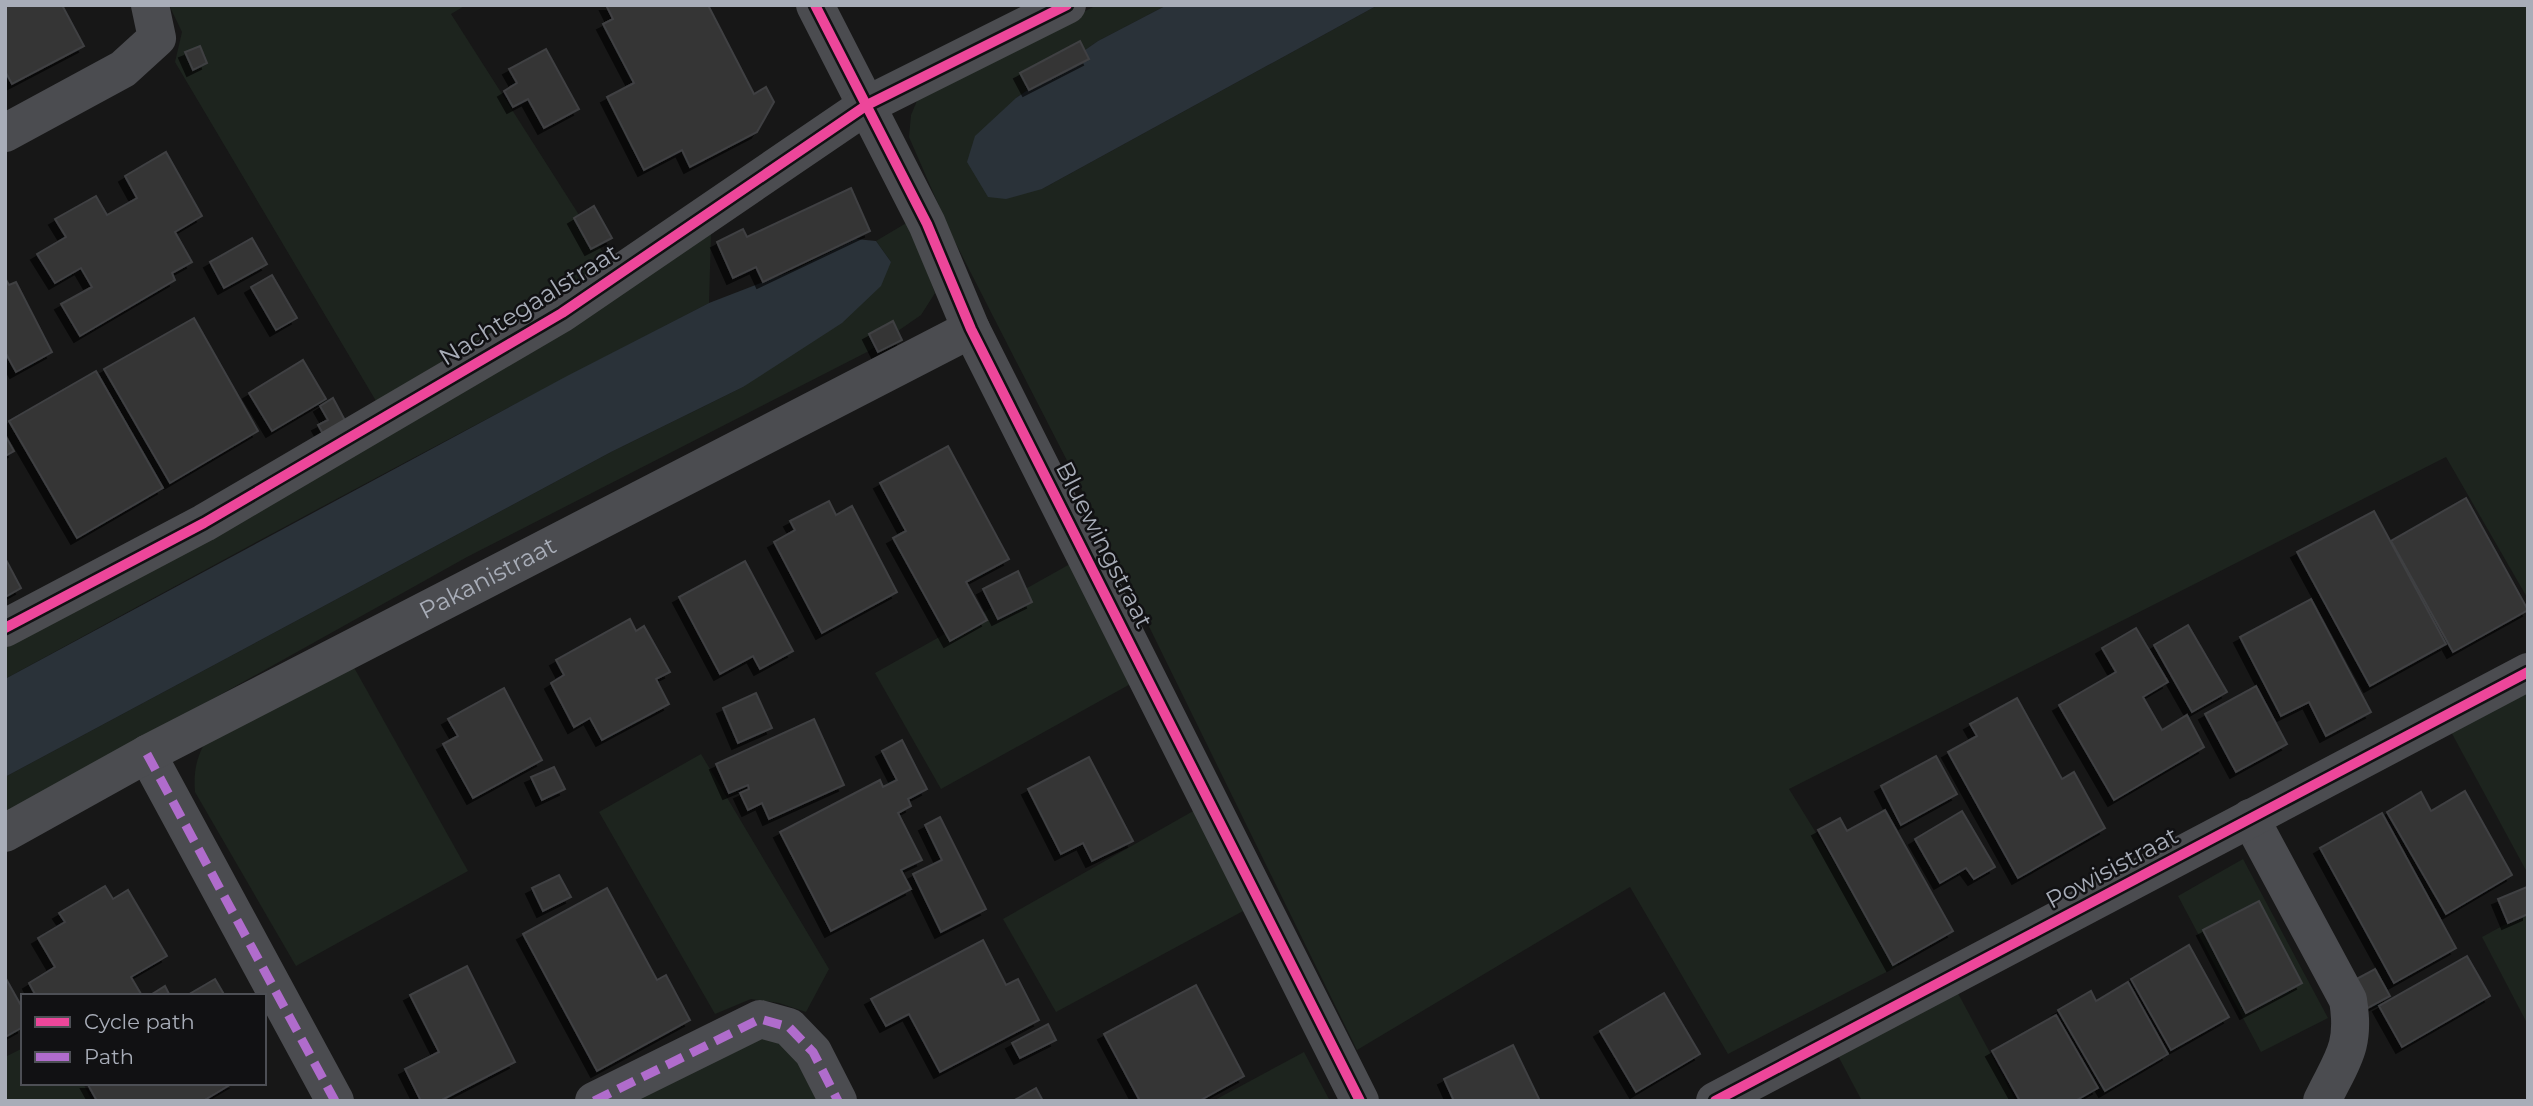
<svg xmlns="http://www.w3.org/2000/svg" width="2533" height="1106" viewBox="0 0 2533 1106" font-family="Montserrat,sans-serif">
  <defs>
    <filter id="shadow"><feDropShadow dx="-6" dy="6" stdDeviation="0" flood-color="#0009"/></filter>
  </defs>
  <rect width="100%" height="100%" fill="#171717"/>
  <g fill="#1d241e">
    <path d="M 169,5 L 466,5 L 451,14 L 609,262 L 376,401 L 175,62 L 182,32 Z"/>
    <path d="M 1097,5 L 1167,5 L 1098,41 L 1016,98 L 1042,189 L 1378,5 L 2528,5 L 2528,599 L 2446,457 L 1789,789 L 1898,966 L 1728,1054 L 1630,887 L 1357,1050 L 1079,484 L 953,238 L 909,137 L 911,115 L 919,96 Z"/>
    <path d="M 908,222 L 935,293 L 921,315 L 869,351 L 467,557 L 5,815 L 5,777 L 611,452 L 743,387 L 891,262 L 876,241 Z"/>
    <path d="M 711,234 L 709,303 C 472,425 238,551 5,679 L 5,646 Z"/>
    <path d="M 1070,564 L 1134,682 L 941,789 L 875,673 Z"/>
    <path d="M 347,655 L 468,871 L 296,966 L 195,792 C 193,767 198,751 213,731 Z"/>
    <path d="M 2528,673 L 2528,874 L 2443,717 Z"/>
    <path d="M 701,754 L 829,969 L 806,1012 L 779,1003 L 751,999 L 715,1014 L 599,812 Z"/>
    <path d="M 1195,810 L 1245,910 L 1056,1012 L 1003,919 Z"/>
    <path d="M 2243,859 L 2328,1018 L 2261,1052 L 2178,896 Z"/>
    <path d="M 2528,912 L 2528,1025 L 2482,937 Z"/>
    <path d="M 1954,986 L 2016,1101 L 1862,1101 L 1836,1052 Z"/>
    <path d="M 756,1031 L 782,1037 L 827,1101 L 619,1101 Z"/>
    <path d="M 23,1048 L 23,1083 L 83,1083 L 92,1101 L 5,1101 L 5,1057 Z"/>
    <path d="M 1304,1052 L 1330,1101 L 1213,1101 Z"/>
  </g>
  <g fill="#2a3239">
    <path d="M 1167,5 L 1378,5 L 1042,189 L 1006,199 L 988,197 L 967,162 L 975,136 L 1016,98 L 1098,41 Z"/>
    <path d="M 856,239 L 876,241 L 891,262 L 881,286 L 842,323 L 743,387 L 611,452 L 5,777 L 5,679 L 567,376 L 709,303 L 794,270 Z"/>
  </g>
  <g fill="#353536" stroke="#3f4043" stroke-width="2" filter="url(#shadow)">
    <path d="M 5,5 L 62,5 L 84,46 L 12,84 L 5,71 Z"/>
    <path d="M 606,5 L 708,5 L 754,94 L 766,87 L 774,102 L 757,132 L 690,167 L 682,150 L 644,170 L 607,97 L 634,83 L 603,24 L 613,19 Z"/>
    <path d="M 1080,41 L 1089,59 L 1029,90 L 1020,73 Z"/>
    <path d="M 200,46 L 207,63 L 193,70 L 185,52 Z"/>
    <path d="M 546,49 L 579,109 L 544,128 L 528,99 L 513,107 L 504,91 L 517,83 L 509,69 Z"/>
    <path d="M 166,152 L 202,216 L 175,232 L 192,262 L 172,273 L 175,280 L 80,336 L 61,304 L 92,287 L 81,268 L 55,283 L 37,254 L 66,237 L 55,219 L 96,196 L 107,215 L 137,198 L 125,176 Z"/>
    <path d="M 851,188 L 870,231 L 763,282 L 756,267 L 733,278 L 717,242 L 743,229 L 747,237 Z"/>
    <path d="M 594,206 L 612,238 L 591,249 L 574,218 Z"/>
    <path d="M 252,238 L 267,264 L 224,288 L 210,262 Z"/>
    <path d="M 272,275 L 297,318 L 276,330 L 251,287 Z"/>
    <path d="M 5,278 L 9,285 L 16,282 L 52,352 L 16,372 L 5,352 Z"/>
    <path d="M 194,318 L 258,431 L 170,483 L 104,369 Z"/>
    <path d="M 893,321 L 902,340 L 878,352 L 869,334 Z"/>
    <path d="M 303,360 L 326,399 L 272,431 L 249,393 Z"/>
    <path d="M 96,371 L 163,488 L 77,538 L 9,421 Z"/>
    <path d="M 333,398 L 349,428 L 327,441 L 318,425 L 328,420 L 320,406 Z"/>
    <path d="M 5,435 L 14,451 L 5,456 Z"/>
    <path d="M 948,446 L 1009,559 L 966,582 L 987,620 L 950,641 L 893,538 L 906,531 L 880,483 Z"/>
    <path d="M 2466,498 L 2528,610 L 2453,652 L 2391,541 Z"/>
    <path d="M 829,501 L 836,515 L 852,506 L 897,592 L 822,633 L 774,542 L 795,530 L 790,521 Z"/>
    <path d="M 2374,511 L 2446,644 L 2370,686 L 2297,552 Z"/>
    <path d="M 5,558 L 21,588 L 5,597 Z"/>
    <path d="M 745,561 L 793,651 L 760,669 L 753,656 L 720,674 L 679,597 Z"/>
    <path d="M 1018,571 L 1032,602 L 998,619 L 983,589 Z"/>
    <path d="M 2311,599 L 2371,712 L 2326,736 L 2309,702 L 2281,716 L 2240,637 Z"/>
    <path d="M 630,619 L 636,631 L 644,626 L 670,672 L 656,679 L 669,704 L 602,740 L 590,718 L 574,727 L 551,683 L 564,675 L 556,660 Z"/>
    <path d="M 2188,625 L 2227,692 L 2192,712 L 2154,645 Z"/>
    <path d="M 2136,628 L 2168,682 L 2143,697 L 2162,730 L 2187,715 L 2204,747 L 2114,800 L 2059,705 L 2116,672 L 2102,648 Z"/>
    <path d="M 2256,686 L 2287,744 L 2236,772 L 2205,714 Z"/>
    <path d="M 504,688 L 542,760 L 473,798 L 443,744 L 458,736 L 448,719 Z"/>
    <path d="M 756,693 L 772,728 L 738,743 L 723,708 Z"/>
    <path d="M 2017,698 L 2062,779 L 2074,772 L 2105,828 L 2018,878 L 1948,752 L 1977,736 L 1970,724 Z"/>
    <path d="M 814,719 L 844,785 L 769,819 L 762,803 L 748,810 L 740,793 L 749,789 L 748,785 L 729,793 L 716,764 Z"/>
    <path d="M 902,740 L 927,789 L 908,799 L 911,806 L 898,813 L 922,860 L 901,870 L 911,889 L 831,931 L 780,832 L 880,780 L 883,787 L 897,780 L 882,751 Z"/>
    <path d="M 1936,756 L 1957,794 L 1901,825 L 1881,786 Z"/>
    <path d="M 1089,757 L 1133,841 L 1092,861 L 1083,843 L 1061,854 L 1028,789 Z"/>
    <path d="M 554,767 L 565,789 L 542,800 L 531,777 Z"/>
    <path d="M 2465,791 L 2512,875 L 2446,914 L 2387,812 L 2421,792 L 2431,811 Z"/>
    <path d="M 1885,810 L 1953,931 L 1893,965 L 1818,830 L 1840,818 L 1847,831 Z"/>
    <path d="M 1962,811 L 1995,867 L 1974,879 L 1966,868 L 1940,883 L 1915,839 Z"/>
    <path d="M 2382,813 L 2456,948 L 2394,983 L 2320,848 Z"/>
    <path d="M 940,817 L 986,909 L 941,932 L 913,874 L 942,860 L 925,825 Z"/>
    <path d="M 559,875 L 571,897 L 543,911 L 532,888 Z"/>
    <path d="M 105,886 L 113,899 L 128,890 L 167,956 L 131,977 L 141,994 L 138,996 L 36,996 L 29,983 L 55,967 L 38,938 L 65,922 L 59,913 Z"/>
    <path d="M 2527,887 L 2528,914 L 2508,923 L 2498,899 Z"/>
    <path d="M 607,888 L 657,980 L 666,975 L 690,1020 L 597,1071 L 523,934 Z"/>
    <path d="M 2259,901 L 2302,983 L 2246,1013 L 2203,930 Z"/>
    <path d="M 983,940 L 1006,985 L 1018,979 L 1039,1020 L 940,1072 L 909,1014 L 886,1026 L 871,999 Z"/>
    <path d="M 2189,945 L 2229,1017 L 2171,1050 L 2131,979 Z"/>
    <path d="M 2467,956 L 2490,996 L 2402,1047 L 2379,1006 Z"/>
    <path d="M 467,966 L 515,1062 L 440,1101 L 421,1101 L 405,1069 L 439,1052 L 410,995 Z"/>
    <path d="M 2375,969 L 2390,996 L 2366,1009 L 2351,982 Z"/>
    <path d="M 5,977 L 23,1009 L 23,1027 L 5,1037 Z"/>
    <path d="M 215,979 L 225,996 L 186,996 Z"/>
    <path d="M 2128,982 L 2168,1054 L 2105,1091 L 2058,1010 L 2091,991 L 2096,1001 Z"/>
    <path d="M 1196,985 L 1244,1076 L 1199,1101 L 1140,1101 L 1104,1034 Z"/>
    <path d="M 165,986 L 170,996 L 149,996 Z"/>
    <path d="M 1664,993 L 1700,1054 L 1636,1092 L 1600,1031 Z"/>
    <path d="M 2056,1015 L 2098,1088 L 2075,1101 L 2020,1101 L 1992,1051 Z"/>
    <path d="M 1048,1024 L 1056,1040 L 1020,1058 L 1012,1043 Z"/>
    <path d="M 1513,1045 L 1540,1101 L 1454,1101 L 1444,1079 Z"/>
    <path d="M 87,1083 L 233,1083 L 203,1101 L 97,1101 Z"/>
    <path d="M 1036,1088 L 1043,1101 L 1013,1101 Z"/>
  </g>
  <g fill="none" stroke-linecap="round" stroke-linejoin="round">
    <g stroke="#4b4c50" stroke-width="38">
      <path d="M 815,5 L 927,224 L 971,329 L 1360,1101"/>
      <path d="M 5,133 L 123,69 L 157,38 L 150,5"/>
      <path d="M 5,628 L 204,523 L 562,313 L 867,105 L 1067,5"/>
      <path d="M 147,754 L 335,1101"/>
      <path d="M 2250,818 L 2348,1000 C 2356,1048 2341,1061 2322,1101"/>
      <path id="s1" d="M 5,833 L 147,754 L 971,329"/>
      <path d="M 594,1101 L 760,1019 L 789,1027 L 813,1052 L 838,1101"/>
      <path d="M 1715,1101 L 2528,672"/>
    </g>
    <g stroke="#b06ccc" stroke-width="9" stroke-dasharray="18 9" stroke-linecap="butt">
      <path d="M 147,754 L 335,1101"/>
      <path d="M 594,1101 L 760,1019 L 789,1027 L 813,1052 L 838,1101"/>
    </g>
    <g stroke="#111113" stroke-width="15">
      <g id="cycleway">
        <path d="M 815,5 L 927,224 L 971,329 L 1360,1101"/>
        <path d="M 5,628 L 204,523 L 562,313 L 867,105 L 1067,5"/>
        <path d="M 1715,1101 L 2528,672"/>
      </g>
    </g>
    <use href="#cycleway" stroke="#ed469a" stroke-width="10"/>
  </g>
  <g text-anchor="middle" stroke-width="5" stroke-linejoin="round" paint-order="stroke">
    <g font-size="24" fill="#a8adb8" stroke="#111113">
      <text transform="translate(529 305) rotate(-32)" y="8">Nachtegaalstraat</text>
      <text transform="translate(1104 545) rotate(63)" y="8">Bluewingstraat</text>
      <text dy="8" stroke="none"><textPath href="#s1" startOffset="546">Pakanistraat</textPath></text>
      <text transform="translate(2112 868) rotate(-28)" y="8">Powisistraat</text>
    </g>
  </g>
  <rect width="2533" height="1106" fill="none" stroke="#a8adb8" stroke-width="14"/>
  <rect x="21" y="994" width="245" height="91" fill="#111113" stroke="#4d4f55" stroke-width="2"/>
  <rect x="35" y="1017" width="35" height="10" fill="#ed469a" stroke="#4d4f55" stroke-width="2"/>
  <text x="84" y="1029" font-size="21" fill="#a8adb8">Cycle path</text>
  <rect x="35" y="1052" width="35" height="10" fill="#b06ccc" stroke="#4d4f55" stroke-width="2"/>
  <text x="84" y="1064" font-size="21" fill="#a8adb8">Path</text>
</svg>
